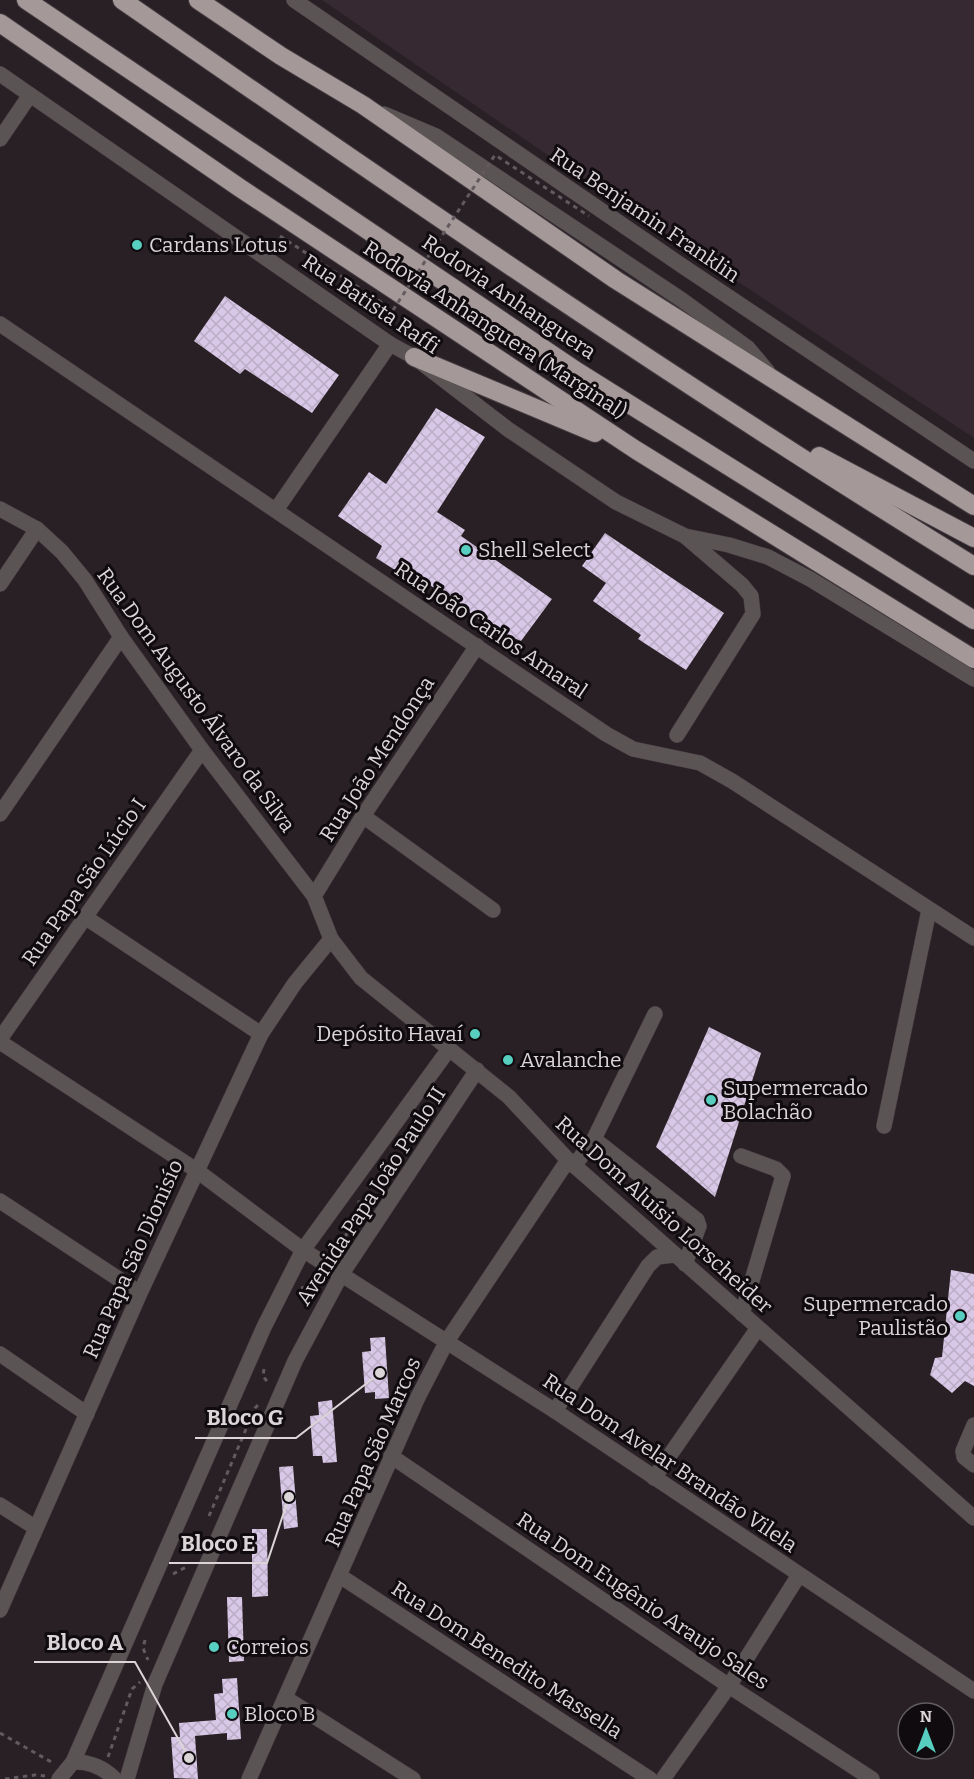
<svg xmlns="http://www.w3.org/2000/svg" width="974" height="1779" viewBox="0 0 974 1779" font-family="Bitter,serif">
  <defs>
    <pattern id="building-cross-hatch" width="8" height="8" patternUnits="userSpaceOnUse" patternTransform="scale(1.5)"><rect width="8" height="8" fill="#d8c7e6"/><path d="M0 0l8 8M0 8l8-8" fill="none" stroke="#baacc5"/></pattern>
  </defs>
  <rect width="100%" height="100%" fill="#292025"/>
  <path fill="#362931" d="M 322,0 L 974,0 L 974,438 L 581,178 Z"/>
  <g fill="url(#building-cross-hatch)">
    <path d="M 225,296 L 339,375 L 312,413 L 245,369 L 240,374 L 194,341 Z"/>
    <path d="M 436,408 L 485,437 L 437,512 L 465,530 L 461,536 L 552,599 L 521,641 L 514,638 L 511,641 L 408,570 L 403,575 L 376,558 L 382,546 L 338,516 L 369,472 L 386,484 Z"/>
    <path d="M 605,533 L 724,613 L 686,670 L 638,639 L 641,635 L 593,601 L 606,583 L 582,566 Z"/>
    <path d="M 709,1027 L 761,1053 L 715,1197 L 656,1147 Z"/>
    <path d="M 951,1270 L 974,1274 L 974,1386 L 965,1381 L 952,1393 L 930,1375 L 935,1358 L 942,1357 Z"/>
    <path d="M 385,1337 L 389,1398 L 375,1399 L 375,1392 L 365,1393 L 362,1352 L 371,1351 L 370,1338 Z"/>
    <path d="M 332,1400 L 337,1462 L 323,1463 L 322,1456 L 313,1456 L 310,1416 L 319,1415 L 318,1402 Z"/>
    <path d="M 293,1466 L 298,1527 L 284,1529 L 279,1467 Z"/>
    <path d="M 252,1529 L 267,1529 L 268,1596 L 252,1597 Z"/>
    <path d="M 227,1597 L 242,1597 L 244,1661 L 229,1662 Z"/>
    <path d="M 237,1678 L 241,1739 L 227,1740 L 227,1733 L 195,1736 L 198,1779 L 174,1778 L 171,1737 L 180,1737 L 179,1723 L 216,1720 L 214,1694 L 223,1693 L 222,1679 Z"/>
  </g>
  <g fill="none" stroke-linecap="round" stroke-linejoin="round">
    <g stroke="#453d42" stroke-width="16">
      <g id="minor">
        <path d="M 294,0 L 681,265 L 974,461"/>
        <path d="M 0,74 L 390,344 L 414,357 L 509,430 L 616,502 L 685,536 L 729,545 L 768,557 L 810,579 L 974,679"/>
        <path d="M 384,114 L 436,136 L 682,300 L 748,348 L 768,372"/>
        <path d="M 0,139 L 30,95"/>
        <path d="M 0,324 L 606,734 L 633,749 L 700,763 L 732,781 L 974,938"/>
        <path d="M 0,509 L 37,529 L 62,552 L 85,580 L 121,637 L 202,750 L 314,896 L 331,939 L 361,978 L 509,1097 L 568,1160 L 974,1518"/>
        <path d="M 276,510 L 390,344"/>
        <path d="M 0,584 L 37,529"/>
        <path d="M 677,735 L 753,614 L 751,596 L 742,585 L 686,537"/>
        <path d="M 0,814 L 121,637"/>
        <path d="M 363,816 L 493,910"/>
        <path d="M 314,896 L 363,816 L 477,646"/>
        <path d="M 85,917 L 261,1034"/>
        <path d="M 0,1039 L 202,750"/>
        <path d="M 0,1042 L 196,1170 L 303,1250 L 555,1411 L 974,1691"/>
        <path d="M 884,1126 L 929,910"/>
        <path d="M 594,1139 L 655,1014"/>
        <path d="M 741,1156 L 776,1169 L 783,1176 L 742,1314"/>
        <path d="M 574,1166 L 594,1139 L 697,1220 L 699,1226 L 685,1264"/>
        <path d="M 0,1201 L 140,1293"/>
        <path d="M 0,1354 L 87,1414"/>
        <path d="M 555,1411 L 648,1266 L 657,1257 L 674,1255"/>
        <path d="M 974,1425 L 963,1451 L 964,1457 L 974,1465"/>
        <path d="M 391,1456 L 729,1686 L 872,1779"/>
        <path d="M 654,1478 L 758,1328"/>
        <path d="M 0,1505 L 36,1528"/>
        <path d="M 340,1576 L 650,1779"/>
        <path d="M 0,1610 L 140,1293 L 261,1034 L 295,983 L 331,939"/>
        <path d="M 287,1699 L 413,1779"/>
        <path d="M 73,1762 C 89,1761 104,1768 115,1779"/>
        <path d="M 59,1779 L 73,1762 L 264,1327 L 303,1250 L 449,1049"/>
        <path d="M 127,1779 L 155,1684 L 295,1361 L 341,1275 L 477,1070"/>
        <path d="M 249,1779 L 418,1397 L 447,1341 L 568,1160"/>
        <path d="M 663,1779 L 729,1686 L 799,1575"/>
      </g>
    </g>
    <g stroke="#453d42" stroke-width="20">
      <g id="highway">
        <path d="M 26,0 L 578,372 L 974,620"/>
        <path d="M 122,0 C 402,194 683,387 974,566"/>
        <path d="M 198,0 L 281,56 L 363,105 L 616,280 L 974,506"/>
        <path d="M 0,23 L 240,188 L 636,450 L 974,659"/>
        <path d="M 414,357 L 595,433"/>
        <path d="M 819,456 L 974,538"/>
      </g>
    </g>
    <g stroke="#625a5f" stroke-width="3" stroke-dasharray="4.5 4.5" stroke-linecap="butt">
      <path d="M 375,317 L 385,302"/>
      <path d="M 367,1187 L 374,1184 L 374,1178"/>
      <path d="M 335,1252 L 359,1215 L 359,1200"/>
      <path d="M 301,1288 L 315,1286 L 319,1278"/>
      <path d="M 264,1369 L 263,1376 L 269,1384"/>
      <path d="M 209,1516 L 255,1408 L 261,1402"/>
      <path d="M 173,1574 L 188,1566"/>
      <path d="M 145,1640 L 143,1648 L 148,1660"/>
      <path d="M 0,1733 L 53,1763"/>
      <path d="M 108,1757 L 132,1689 L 140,1682"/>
      <path d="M 5,1779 L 35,1775 L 45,1776"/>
    </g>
    <use href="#minor" stroke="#5a5455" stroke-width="15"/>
    <use href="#highway" stroke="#a59899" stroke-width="18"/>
    <path stroke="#625a5f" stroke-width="3" stroke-dasharray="4.5 4.5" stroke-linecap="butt" d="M 280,236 L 393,310 L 495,155 L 589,216"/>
  </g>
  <g fill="#58cec0" stroke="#0f0b0e" stroke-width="2">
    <circle cx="137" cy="245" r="6"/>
    <circle cx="466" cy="550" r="6"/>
    <circle cx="475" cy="1034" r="6"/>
    <circle cx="508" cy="1060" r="6"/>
    <circle cx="711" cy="1100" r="6"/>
    <circle cx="960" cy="1316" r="6"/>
    <circle cx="214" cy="1647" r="6"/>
    <circle cx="232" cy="1714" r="6"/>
  </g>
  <g text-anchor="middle" stroke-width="6" stroke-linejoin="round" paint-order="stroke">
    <g font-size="21" fill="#dbd5d8" stroke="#0f0b0e">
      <text transform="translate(645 215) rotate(34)" y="7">Rua Benjamin Franklin</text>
      <text transform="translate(509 297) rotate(34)" y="7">Rodovia Anhanguera</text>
      <text transform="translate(371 304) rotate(34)" y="7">Rua Batista Raffi</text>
      <text transform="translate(495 330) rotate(33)" y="7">Rodovia Anhanguera (Marginal)</text>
      <text transform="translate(491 630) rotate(34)" y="7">Rua João Carlos Amaral</text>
      <text transform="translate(196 700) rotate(54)" y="7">Rua Dom Augusto Álvaro da Silva</text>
      <text transform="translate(377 759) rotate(-57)" y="7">Rua João Mendonça</text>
      <text transform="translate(84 882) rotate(-55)" y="7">Rua Papa São Lúcio I</text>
      <text transform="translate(371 1196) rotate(-57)" y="7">Avenida Papa João Paulo II</text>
      <text transform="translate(664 1215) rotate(42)" y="7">Rua Dom Aluísio Lorscheider</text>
      <text transform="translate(133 1259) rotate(-66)" y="7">Rua Papa São Dionisío</text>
      <text transform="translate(373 1452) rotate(-66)" y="7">Rua Papa São Marcos</text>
      <text transform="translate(670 1463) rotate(34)" y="7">Rua Dom Avelar Brandão Vilela</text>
      <text transform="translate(643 1601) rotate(34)" y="7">Rua Dom Eugênio Araujo Sales</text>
      <text transform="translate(507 1660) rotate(33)" y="7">Rua Dom Benedito Massella</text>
    </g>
    <g font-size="21" fill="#dbd5d8" stroke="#0f0b0e" text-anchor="start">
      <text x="149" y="252">Cardans Lotus</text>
      <text x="478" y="557">Shell Select</text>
      <text x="463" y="1041" text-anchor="end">Depósito Havaí</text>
      <text x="520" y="1067">Avalanche</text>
      <text x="723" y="1095">Supermercado<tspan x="723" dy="24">Bolachão</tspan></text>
      <text x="948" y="1311" text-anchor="end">Supermercado<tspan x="948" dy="24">Paulistão</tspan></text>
      <text x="226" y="1654">Correios</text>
      <text x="244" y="1721">Bloco B</text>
    </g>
  </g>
  <path fill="none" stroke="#dbd5d8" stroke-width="2" d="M380 1373L296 1438H195M289 1497L267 1563H169M189 1758L135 1662H34"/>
  <g fill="#dbd5d8" stroke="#0f0b0e" stroke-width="2">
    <circle cx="380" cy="1373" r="6"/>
    <circle cx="289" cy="1497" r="6"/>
    <circle cx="189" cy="1758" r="6"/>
  </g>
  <g font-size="22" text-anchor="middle" font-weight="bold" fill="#dbd5d8" stroke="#0f0b0e" stroke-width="6" stroke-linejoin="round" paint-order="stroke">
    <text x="245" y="1425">Bloco G</text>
    <text x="218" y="1551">Bloco E</text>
    <text x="85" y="1650">Bloco A</text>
  </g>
  <g transform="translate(926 1731)"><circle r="28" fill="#0f0b0e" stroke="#615c5f" stroke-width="1.5"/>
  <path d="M0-4.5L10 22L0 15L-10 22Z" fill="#58cec0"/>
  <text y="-9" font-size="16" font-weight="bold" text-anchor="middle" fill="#dbd5d8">N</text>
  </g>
</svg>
